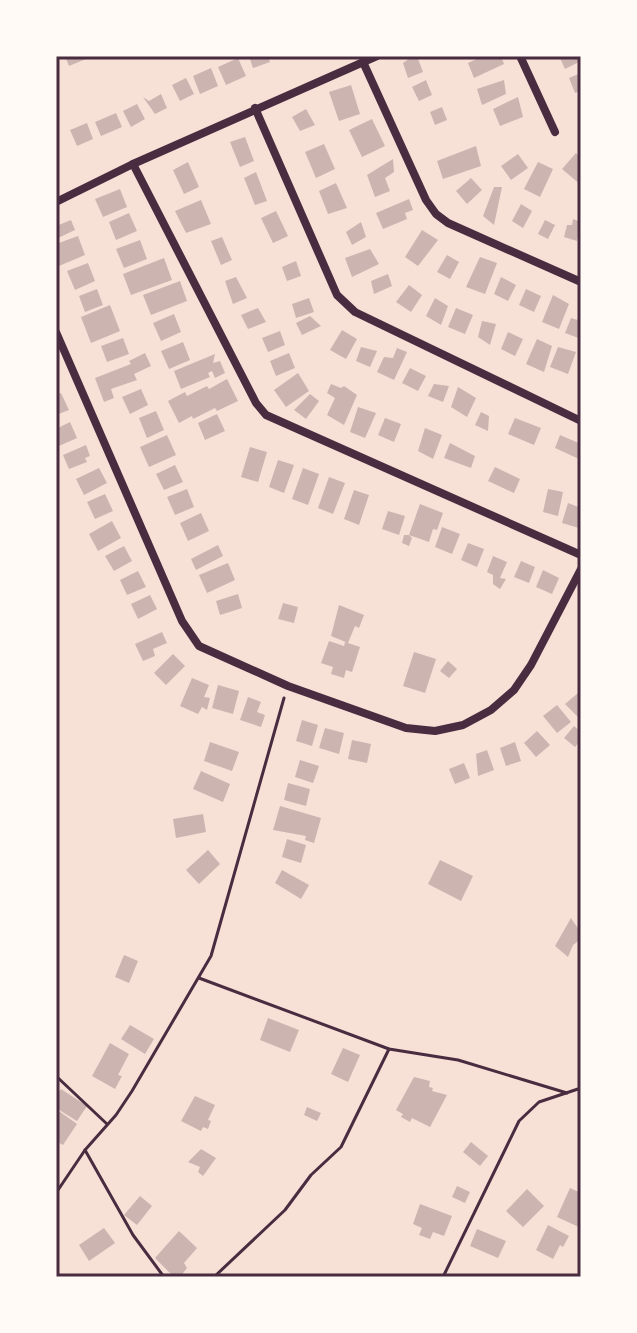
<svg xmlns="http://www.w3.org/2000/svg" width="637" height="1333" viewBox="0 0 637 1333" font-family="'Roboto Condensed',sans-serif">
  <rect width="100%" height="100%" fill="#f7e1d7"/>
  <g fill="#ccb4b1">
    <path d="M 65,56 L 85,56 L 86,59 L 69,66 Z"/>
    <path d="M 249,56 L 268,56 L 270,62 L 253,68 Z"/>
    <path d="M 413,56 L 417,56 L 423,72 L 408,78 L 403,63 Z"/>
    <path d="M 483,56 L 501,56 L 504,64 L 474,78 L 468,63 Z"/>
    <path d="M 559,56 L 580,56 L 581,61 L 565,69 Z"/>
    <path d="M 238,58 L 246,76 L 226,85 L 218,67 Z"/>
    <path d="M 211,68 L 218,86 L 200,94 L 193,76 Z"/>
    <path d="M 581,73 L 581,91 L 575,93 L 569,78 Z"/>
    <path d="M 186,78 L 194,94 L 180,101 L 172,85 Z"/>
    <path d="M 426,80 L 432,95 L 419,101 L 412,87 Z"/>
    <path d="M 504,80 L 506,94 L 482,105 L 477,89 Z"/>
    <path d="M 351,85 L 360,114 L 339,121 L 329,92 Z"/>
    <path d="M 161,94 L 167,108 L 155,114 L 143,97 L 149,101 Z"/>
    <path d="M 518,97 L 523,117 L 500,126 L 493,109 Z"/>
    <path d="M 137,104 L 145,119 L 131,127 L 123,111 Z"/>
    <path d="M 442,107 L 447,120 L 435,125 L 430,112 Z"/>
    <path d="M 306,109 L 315,125 L 300,131 L 292,117 Z"/>
    <path d="M 116,113 L 122,127 L 101,136 L 95,122 Z"/>
    <path d="M 372,119 L 385,146 L 362,157 L 349,130 Z"/>
    <path d="M 87,123 L 93,139 L 77,146 L 70,130 Z"/>
    <path d="M 245,137 L 254,161 L 240,167 L 230,142 Z"/>
    <path d="M 324,144 L 335,169 L 316,178 L 305,152 Z"/>
    <path d="M 476,146 L 481,166 L 443,179 L 437,161 Z"/>
    <path d="M 576,153 L 581,158 L 581,185 L 562,169 Z"/>
    <path d="M 518,154 L 528,168 L 511,180 L 501,166 Z"/>
    <path d="M 393,159 L 394,172 L 385,178 L 390,191 L 375,197 L 367,175 Z"/>
    <path d="M 188,162 L 199,187 L 184,194 L 173,170 Z"/>
    <path d="M 538,162 L 553,169 L 540,197 L 524,189 Z"/>
    <path d="M 256,172 L 267,201 L 255,205 L 244,178 Z"/>
    <path d="M 471,178 L 482,190 L 467,204 L 456,191 Z"/>
    <path d="M 336,183 L 347,208 L 328,214 L 319,191 Z"/>
    <path d="M 494,187 L 502,187 L 494,225 L 483,216 Z"/>
    <path d="M 120,189 L 127,207 L 103,217 L 95,199 Z"/>
    <path d="M 409,199 L 413,210 L 405,213 L 407,219 L 383,229 L 376,213 Z"/>
    <path d="M 201,200 L 211,224 L 186,233 L 175,211 Z"/>
    <path d="M 521,204 L 532,211 L 523,228 L 512,221 Z"/>
    <path d="M 276,211 L 288,236 L 273,243 L 261,218 Z"/>
    <path d="M 129,213 L 137,231 L 116,240 L 109,222 Z"/>
    <path d="M 573,219 L 581,222 L 577,241 L 564,237 L 567,225 L 572,225 Z"/>
    <path d="M 71,220 L 75,230 L 56,239 L 56,226 Z"/>
    <path d="M 545,220 L 555,225 L 548,239 L 538,234 Z"/>
    <path d="M 361,222 L 366,237 L 352,245 L 346,232 Z"/>
    <path d="M 422,230 L 438,240 L 418,266 L 405,257 Z"/>
    <path d="M 78,236 L 85,255 L 59,266 L 56,244 Z"/>
    <path d="M 222,237 L 232,260 L 221,265 L 211,241 Z"/>
    <path d="M 140,240 L 147,259 L 124,268 L 116,249 Z"/>
    <path d="M 370,249 L 379,264 L 352,277 L 345,258 Z"/>
    <path d="M 447,255 L 459,262 L 450,279 L 437,272 Z"/>
    <path d="M 480,257 L 497,263 L 485,294 L 466,287 Z"/>
    <path d="M 164,258 L 172,280 L 131,295 L 123,274 Z"/>
    <path d="M 296,261 L 301,276 L 287,281 L 282,267 Z"/>
    <path d="M 88,263 L 95,281 L 75,290 L 67,271 Z"/>
    <path d="M 388,274 L 392,286 L 374,294 L 371,281 Z"/>
    <path d="M 236,277 L 247,298 L 233,304 L 225,281 Z"/>
    <path d="M 501,277 L 516,285 L 508,301 L 494,294 Z"/>
    <path d="M 180,281 L 187,301 L 151,315 L 143,295 Z"/>
    <path d="M 409,285 L 422,295 L 411,312 L 396,302 Z"/>
    <path d="M 97,289 L 103,305 L 85,312 L 79,296 Z"/>
    <path d="M 526,289 L 541,296 L 534,312 L 519,305 Z"/>
    <path d="M 553,295 L 569,304 L 559,329 L 542,322 Z"/>
    <path d="M 309,298 L 314,312 L 296,318 L 292,304 Z"/>
    <path d="M 435,298 L 448,306 L 441,325 L 426,316 Z"/>
    <path d="M 110,305 L 120,331 L 91,343 L 81,317 Z"/>
    <path d="M 258,308 L 266,322 L 248,329 L 241,315 Z"/>
    <path d="M 456,308 L 473,315 L 465,334 L 448,327 Z"/>
    <path d="M 174,314 L 181,332 L 161,341 L 153,323 Z"/>
    <path d="M 310,316 L 321,326 L 302,335 L 296,323 Z"/>
    <path d="M 571,318 L 581,321 L 581,339 L 565,333 Z"/>
    <path d="M 482,321 L 496,324 L 490,345 L 478,337 Z"/>
    <path d="M 342,330 L 357,339 L 346,359 L 330,350 Z"/>
    <path d="M 280,331 L 285,345 L 268,352 L 262,338 Z"/>
    <path d="M 508,332 L 523,339 L 515,356 L 501,349 Z"/>
    <path d="M 123,338 L 129,354 L 107,362 L 101,346 Z"/>
    <path d="M 537,339 L 552,346 L 544,372 L 526,364 Z"/>
    <path d="M 183,342 L 190,360 L 169,369 L 161,351 Z"/>
    <path d="M 361,347 L 377,351 L 370,367 L 356,361 Z"/>
    <path d="M 558,347 L 576,352 L 568,374 L 550,367 Z"/>
    <path d="M 397,348 L 407,352 L 394,380 L 377,372 L 384,357 L 393,358 Z"/>
    <path d="M 145,353 L 151,366 L 134,374 L 137,380 L 111,389 L 114,398 L 104,402 L 95,378 L 131,364 L 129,361 Z"/>
    <path d="M 289,353 L 295,368 L 276,376 L 270,361 Z"/>
    <path d="M 215,354 L 213,363 L 220,361 L 225,373 L 215,378 L 212,371 L 208,373 L 210,377 L 181,389 L 174,371 Z"/>
    <path d="M 410,368 L 426,376 L 418,391 L 402,383 Z"/>
    <path d="M 298,373 L 309,391 L 286,407 L 274,390 Z"/>
    <path d="M 227,379 L 238,401 L 217,411 L 215,408 L 193,419 L 192,416 L 179,423 L 168,401 L 185,392 L 187,396 L 207,386 L 209,389 Z"/>
    <path d="M 331,384 L 341,388 L 344,386 L 357,395 L 344,425 L 327,415 L 335,398 L 327,393 Z"/>
    <path d="M 434,384 L 449,386 L 443,402 L 428,396 Z"/>
    <path d="M 458,387 L 476,398 L 467,417 L 451,407 Z"/>
    <path d="M 141,389 L 148,405 L 130,414 L 122,397 Z"/>
    <path d="M 61,393 L 69,410 L 56,415 L 56,395 Z"/>
    <path d="M 310,394 L 319,401 L 306,419 L 294,410 Z"/>
    <path d="M 358,407 L 376,413 L 365,438 L 350,432 Z"/>
    <path d="M 156,411 L 164,430 L 147,438 L 139,418 Z"/>
    <path d="M 481,412 L 489,416 L 488,431 L 475,425 Z"/>
    <path d="M 217,414 L 225,431 L 205,440 L 198,423 Z"/>
    <path d="M 385,418 L 401,424 L 394,442 L 378,435 Z"/>
    <path d="M 515,418 L 541,428 L 534,445 L 508,434 Z"/>
    <path d="M 70,422 L 77,438 L 59,446 L 56,429 Z"/>
    <path d="M 425,428 L 442,435 L 433,459 L 418,451 Z"/>
    <path d="M 167,435 L 176,455 L 149,467 L 140,447 Z"/>
    <path d="M 560,435 L 581,444 L 579,459 L 555,448 Z"/>
    <path d="M 450,443 L 475,456 L 471,468 L 444,458 Z"/>
    <path d="M 86,445 L 90,456 L 85,458 L 87,462 L 69,469 L 63,455 Z"/>
    <path d="M 250,447 L 267,452 L 258,482 L 241,477 Z"/>
    <path d="M 278,460 L 294,465 L 284,493 L 269,487 Z"/>
    <path d="M 175,465 L 183,482 L 164,490 L 156,474 Z"/>
    <path d="M 495,467 L 520,479 L 514,493 L 488,481 Z"/>
    <path d="M 99,468 L 107,483 L 84,495 L 76,479 Z"/>
    <path d="M 303,468 L 319,474 L 308,505 L 292,499 Z"/>
    <path d="M 329,477 L 345,483 L 333,514 L 318,508 Z"/>
    <path d="M 187,489 L 194,507 L 175,515 L 167,497 Z"/>
    <path d="M 548,489 L 563,492 L 558,516 L 543,512 Z"/>
    <path d="M 354,490 L 369,495 L 359,525 L 344,519 Z"/>
    <path d="M 105,494 L 113,511 L 95,519 L 87,502 Z"/>
    <path d="M 568,503 L 581,508 L 579,528 L 562,523 Z"/>
    <path d="M 420,504 L 443,513 L 437,530 L 433,529 L 429,542 L 409,535 Z"/>
    <path d="M 388,511 L 405,516 L 399,535 L 382,529 Z"/>
    <path d="M 201,513 L 209,531 L 188,541 L 180,523 Z"/>
    <path d="M 112,521 L 121,538 L 98,551 L 89,534 Z"/>
    <path d="M 442,527 L 460,534 L 452,554 L 435,547 Z"/>
    <path d="M 404,535 L 409,535 L 412,538 L 409,546 L 402,543 Z"/>
    <path d="M 468,543 L 484,549 L 477,567 L 461,560 Z"/>
    <path d="M 218,545 L 223,556 L 196,570 L 191,559 Z"/>
    <path d="M 124,546 L 132,561 L 114,571 L 105,556 Z"/>
    <path d="M 493,556 L 507,562 L 500,578 L 506,579 L 500,589 L 493,584 L 493,575 L 487,572 Z"/>
    <path d="M 521,561 L 535,567 L 529,583 L 514,577 Z"/>
    <path d="M 228,563 L 235,580 L 207,593 L 199,575 Z"/>
    <path d="M 543,570 L 559,578 L 552,594 L 536,587 Z"/>
    <path d="M 138,571 L 146,587 L 127,595 L 120,580 Z"/>
    <path d="M 238,594 L 242,608 L 220,615 L 216,601 Z"/>
    <path d="M 150,595 L 157,609 L 138,619 L 131,604 Z"/>
    <path d="M 283,603 L 298,607 L 294,623 L 278,619 Z"/>
    <path d="M 339,605 L 364,615 L 359,628 L 355,626 L 348,643 L 360,647 L 352,672 L 346,670 L 344,678 L 331,674 L 333,667 L 321,663 L 329,641 L 344,646 L 345,642 L 348,643 L 331,636 Z"/>
    <path d="M 162,632 L 167,643 L 153,649 L 155,656 L 143,661 L 135,644 Z"/>
    <path d="M 414,652 L 436,659 L 425,693 L 403,686 Z"/>
    <path d="M 173,654 L 185,666 L 166,685 L 154,673 Z"/>
    <path d="M 448,661 L 457,669 L 449,678 L 440,671 Z"/>
    <path d="M 192,678 L 209,685 L 204,697 L 210,698 L 207,710 L 202,707 L 198,714 L 180,706 Z"/>
    <path d="M 218,685 L 239,691 L 233,714 L 212,708 Z"/>
    <path d="M 578,693 L 581,697 L 581,714 L 578,717 L 565,704 Z"/>
    <path d="M 248,697 L 261,702 L 257,712 L 265,715 L 261,727 L 240,720 Z"/>
    <path d="M 557,705 L 571,722 L 557,733 L 543,716 Z"/>
    <path d="M 302,720 L 318,725 L 312,746 L 296,741 Z"/>
    <path d="M 574,726 L 581,732 L 581,740 L 575,747 L 564,738 Z"/>
    <path d="M 325,728 L 344,733 L 339,754 L 319,748 Z"/>
    <path d="M 537,731 L 550,745 L 536,757 L 524,743 Z"/>
    <path d="M 352,740 L 371,744 L 367,763 L 348,759 Z"/>
    <path d="M 210,742 L 239,752 L 232,771 L 204,761 Z"/>
    <path d="M 515,742 L 521,761 L 506,766 L 500,748 Z"/>
    <path d="M 487,750 L 494,770 L 478,776 L 476,754 Z"/>
    <path d="M 300,760 L 319,766 L 313,783 L 295,777 Z"/>
    <path d="M 464,763 L 470,778 L 455,784 L 449,769 Z"/>
    <path d="M 201,771 L 230,784 L 223,802 L 193,789 Z"/>
    <path d="M 288,783 L 310,789 L 306,806 L 284,800 Z"/>
    <path d="M 280,806 L 321,818 L 314,843 L 305,840 L 306,836 L 273,830 Z"/>
    <path d="M 203,814 L 206,832 L 176,838 L 173,819 Z"/>
    <path d="M 287,839 L 306,845 L 301,863 L 282,857 Z"/>
    <path d="M 208,850 L 220,864 L 199,884 L 186,870 Z"/>
    <path d="M 440,860 L 473,876 L 461,901 L 428,884 Z"/>
    <path d="M 282,870 L 309,885 L 301,899 L 275,883 Z"/>
    <path d="M 571,918 L 581,933 L 581,939 L 573,945 L 568,957 L 555,946 Z"/>
    <path d="M 124,955 L 138,961 L 129,983 L 115,977 Z"/>
    <path d="M 268,1018 L 299,1030 L 290,1052 L 260,1040 Z"/>
    <path d="M 130,1025 L 154,1039 L 145,1054 L 121,1039 Z"/>
    <path d="M 110,1043 L 129,1054 L 118,1075 L 122,1076 L 115,1089 L 92,1076 Z"/>
    <path d="M 343,1048 L 360,1055 L 348,1082 L 331,1074 Z"/>
    <path d="M 414,1077 L 430,1081 L 429,1087 L 433,1088 L 432,1091 L 447,1095 L 430,1127 L 412,1118 L 410,1122 L 401,1117 L 403,1114 L 396,1110 Z"/>
    <path d="M 61,1089 L 87,1106 L 77,1121 L 56,1108 L 56,1096 Z"/>
    <path d="M 195,1096 L 215,1105 L 208,1120 L 211,1121 L 208,1129 L 203,1127 L 201,1131 L 181,1121 Z"/>
    <path d="M 307,1107 L 321,1113 L 317,1121 L 304,1115 Z"/>
    <path d="M 56,1109 L 77,1124 L 63,1145 L 56,1141 Z"/>
    <path d="M 471,1142 L 488,1156 L 480,1166 L 463,1152 Z"/>
    <path d="M 201,1149 L 216,1158 L 203,1176 L 198,1172 L 200,1167 L 188,1162 Z"/>
    <path d="M 457,1186 L 470,1192 L 465,1203 L 452,1197 Z"/>
    <path d="M 570,1188 L 581,1193 L 581,1228 L 557,1217 Z"/>
    <path d="M 527,1189 L 544,1206 L 523,1227 L 506,1211 Z"/>
    <path d="M 140,1196 L 152,1206 L 137,1225 L 124,1215 Z"/>
    <path d="M 420,1204 L 452,1216 L 444,1236 L 433,1232 L 430,1239 L 419,1235 L 422,1228 L 413,1224 Z"/>
    <path d="M 548,1225 L 569,1236 L 563,1247 L 560,1245 L 553,1259 L 536,1250 Z"/>
    <path d="M 104,1228 L 115,1243 L 89,1261 L 79,1245 Z"/>
    <path d="M 477,1229 L 506,1241 L 498,1258 L 470,1246 Z"/>
    <path d="M 179,1231 L 197,1248 L 184,1263 L 187,1268 L 180,1277 L 174,1277 L 155,1258 Z"/>
  </g>
  <g fill="none" stroke-linecap="round" stroke-linejoin="round">
    <g stroke="#4a2c40" stroke-width="3">
      <path d="M 199,978 L 389,1049 L 458,1060 L 567,1093"/>
      <path d="M 56,1076 L 107,1124"/>
      <path d="M 85,1150 L 133,1235 L 164,1277"/>
      <path d="M 56,1193 L 85,1150 L 116,1115 L 132,1091 L 211,956 L 284,698"/>
      <path d="M 214,1277 L 285,1210 L 311,1175 L 341,1147 L 389,1049"/>
      <path d="M 443,1277 L 519,1121 L 539,1102 L 581,1088"/>
    </g>
    <g stroke="#4a2c40" stroke-width="8">
      <path d="M 520,56 L 555,132"/>
      <path d="M 363,62 L 426,200 L 436,214 L 448,223 L 581,282"/>
      <path d="M 255,108 L 337,295 L 355,312 L 581,421"/>
      <path d="M 133,164 L 377,56"/>
      <path d="M 56,202 L 133,164 L 256,403 L 266,415 L 581,555"/>
      <path d="M 56,332 L 182,621 L 199,646 L 288,686 L 406,728 L 435,731 L 463,725 L 491,710 L 514,690 L 531,665 L 581,569"/>
    </g>
  </g>
  <rect width="637" height="1333" fill="none" stroke="#fffaf5" stroke-width="116"/>
  <rect x="58" y="58" width="521" height="1217" fill="none" stroke="#4a2c40" stroke-width="3"/>
</svg>
